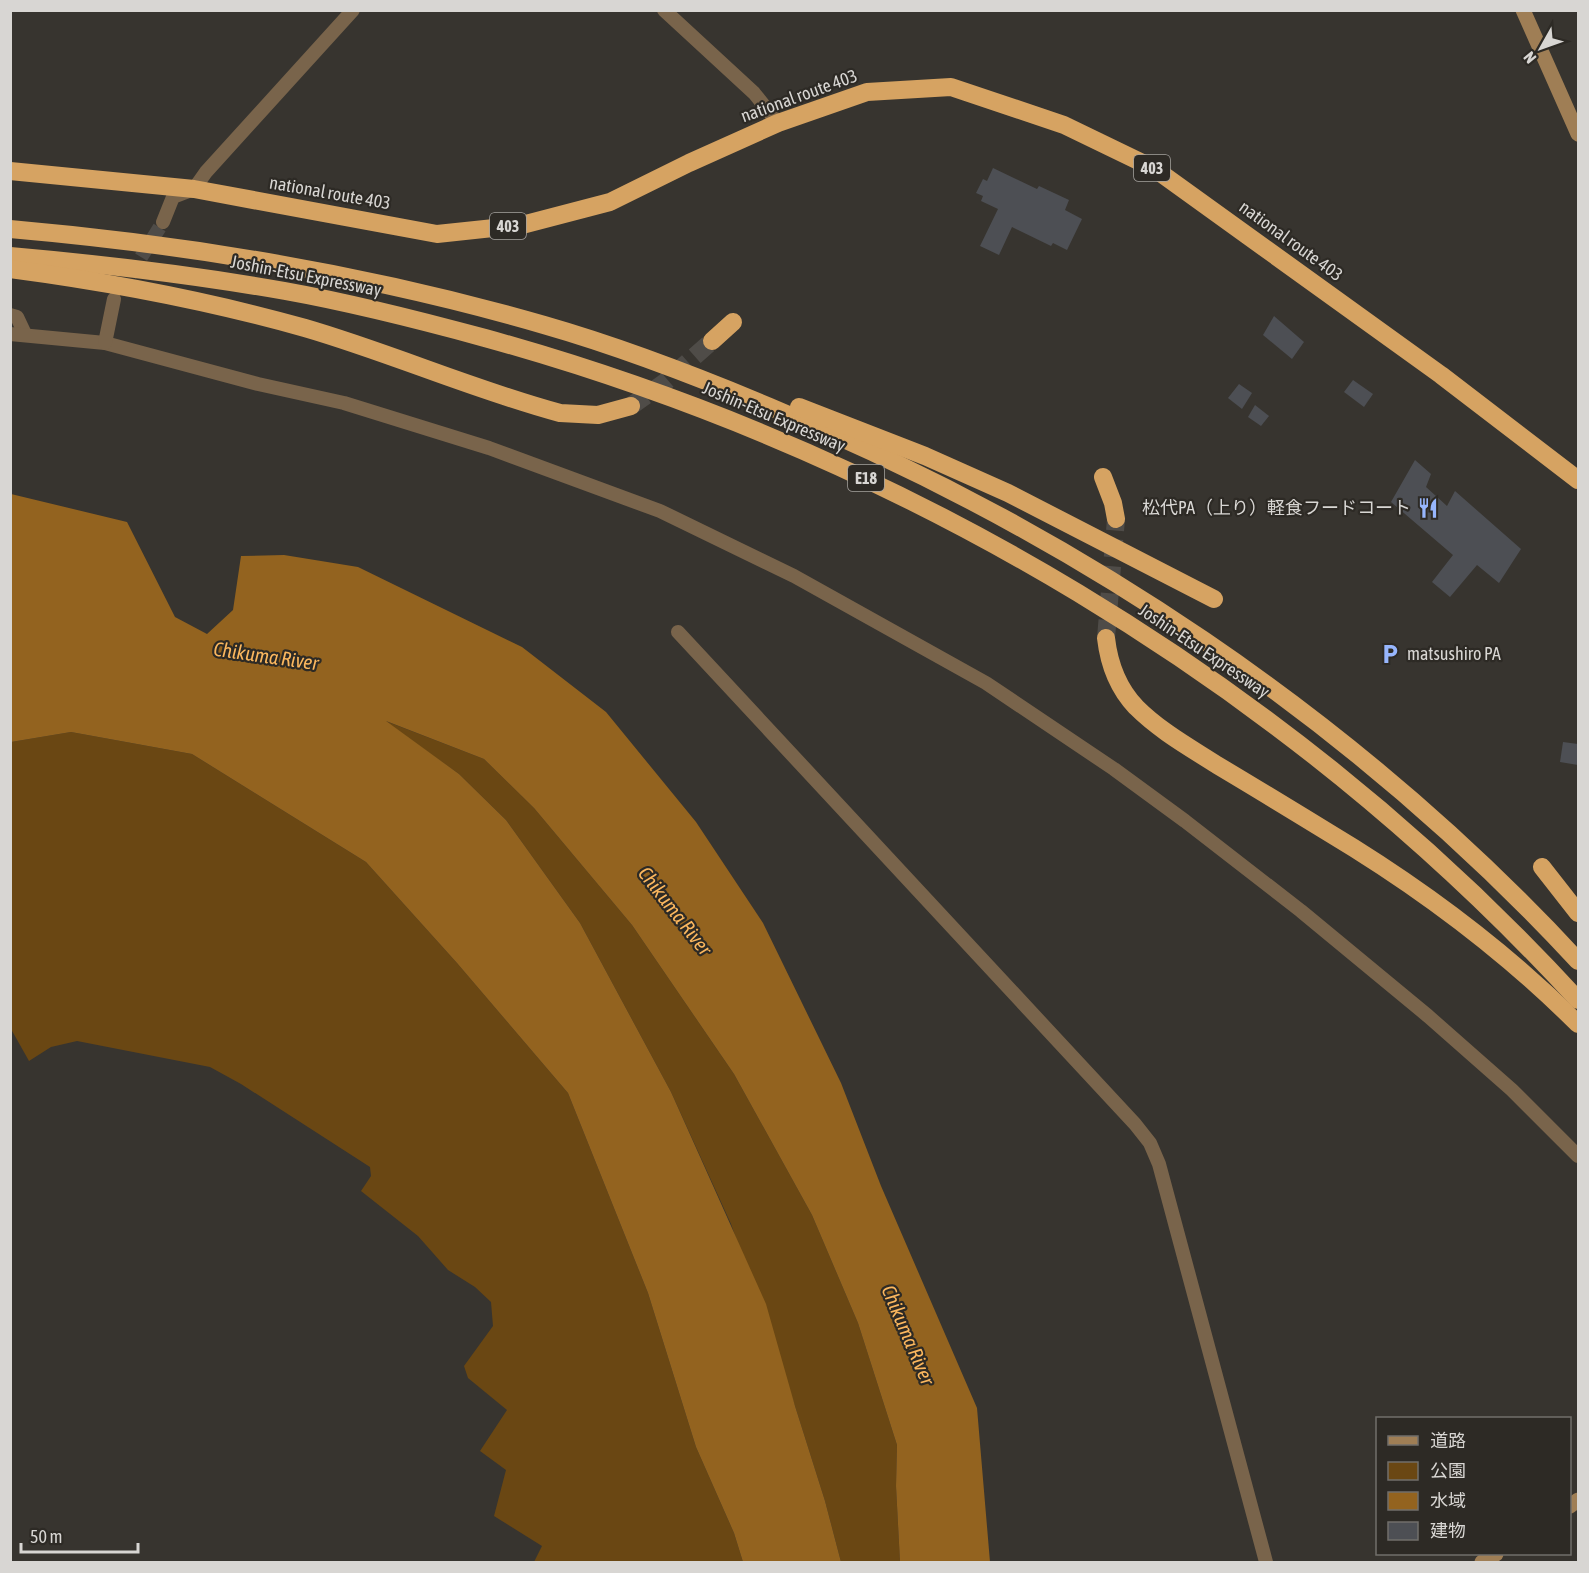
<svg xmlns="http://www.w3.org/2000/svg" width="1589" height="1573" viewBox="0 0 1589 1573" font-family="'Asap Condensed','Noto Sans JP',sans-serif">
  <rect width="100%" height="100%" fill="#37342f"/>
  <g fill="#6a4713">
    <path d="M 383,720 L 484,759 L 534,808 L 632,925 L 734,1074 L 812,1215 L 858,1323 L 897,1445 L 896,1486 L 900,1562 L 841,1562 L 825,1501 L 795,1406 L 731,1224 L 671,1092 L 580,923 L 506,820 L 459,774 Z"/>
    <path d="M 71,732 L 192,754 L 366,862 L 457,963 L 568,1093 L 648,1293 L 696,1447 L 734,1533 L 743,1562 L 534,1562 L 542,1546 L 494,1516 L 506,1470 L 480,1451 L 507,1410 L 468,1378 L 464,1366 L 493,1326 L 491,1302 L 475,1287 L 448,1270 L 418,1236 L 361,1191 L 371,1176 L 370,1167 L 241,1084 L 210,1067 L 77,1041 L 51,1047 L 29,1061 L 11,1029 L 11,742 Z"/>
  </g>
  <path fill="#93631f" d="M 11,494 L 127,522 L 175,617 L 207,634 L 233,610 L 241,556 L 284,555 L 358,567 L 522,647 L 606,712 L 696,822 L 763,923 L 841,1083 L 881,1186 L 977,1408 L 990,1562 L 900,1562 L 896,1486 L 897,1445 L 858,1323 L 812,1215 L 734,1074 L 632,925 L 534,808 L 484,759 L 386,721 L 459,774 L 506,820 L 580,923 L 671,1092 L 766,1304 L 795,1406 L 825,1501 L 841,1562 L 743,1562 L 734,1533 L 696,1447 L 648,1293 L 568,1093 L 457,963 L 366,862 L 192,754 L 71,732 L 11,742 Z"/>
  <g fill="#4d4f54">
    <path d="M 993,168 L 1037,189 L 1039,186 L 1069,200 L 1065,210 L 1082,219 L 1067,250 L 1053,243 L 1051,246 L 1012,227 L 999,255 L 980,246 L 998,209 L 981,201 L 983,196 L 976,193 L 983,179 L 987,181 Z"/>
    <path d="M 1274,316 L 1304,342 L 1292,359 L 1263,335 Z"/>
    <path d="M 1353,380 L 1373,394 L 1364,407 L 1344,392 Z"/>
    <path d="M 1239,384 L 1252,393 L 1242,409 L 1228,398 Z"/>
    <path d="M 1255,405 L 1269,416 L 1261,426 L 1248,417 Z"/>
    <path d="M 1415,460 L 1431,474 L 1426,487 L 1447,506 L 1455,491 L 1521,549 L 1499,583 L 1477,565 L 1450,597 L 1432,582 L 1453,555 L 1391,502 Z"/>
    <path d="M 1563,742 L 1578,744 L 1578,765 L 1560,762 Z"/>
  </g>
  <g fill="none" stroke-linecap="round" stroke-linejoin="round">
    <path stroke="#4f4c48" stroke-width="14" stroke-dasharray="14 7" stroke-linecap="butt" d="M 130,275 L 163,222"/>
    <g stroke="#4f4c48" stroke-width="18" stroke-dasharray="18 9" stroke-linecap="butt">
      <path d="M 631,406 L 664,383 L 712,341"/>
      <path d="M 1106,638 L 1116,519"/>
    </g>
    <g stroke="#79644b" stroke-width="14">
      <path d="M 664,10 L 754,93 L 778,123"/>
      <path d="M 163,222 L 173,197 L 194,189 L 206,172 L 353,10"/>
      <path d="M 10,315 L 17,317 L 25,334"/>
      <path d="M 10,334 L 105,343 L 258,384 L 344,403 L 489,448 L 660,511 L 794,576 L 986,683 L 1114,769 L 1185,821 L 1301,911 L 1428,1016 L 1512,1090 L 1578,1156"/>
      <path d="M 105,343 L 114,299"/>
      <path d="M 678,632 L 1135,1124 L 1150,1143 L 1159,1164 L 1266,1562"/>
    </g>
    <g stroke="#9f7e55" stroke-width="15">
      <path d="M 1523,10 L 1578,134"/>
      <path d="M 1570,1506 L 1578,1500"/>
      <path d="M 1482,1562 L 1496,1554"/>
    </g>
    <g stroke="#d6a362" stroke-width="18">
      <path d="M 10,171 L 194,189 L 437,234 L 522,225 L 610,202 L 689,163 L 778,123 L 867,92 L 951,87 L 1064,125 L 1155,169 L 1441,375 L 1578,480"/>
      <path d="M 10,229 C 193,245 368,274 544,325 C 621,347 696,376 770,407 C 1073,532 1355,720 1578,961"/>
      <path d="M 10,256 C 102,264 194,275 285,291 C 352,303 419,320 485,338 C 901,453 1286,682 1578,1000"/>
      <path d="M 10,269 C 109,282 209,301 305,328 C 391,353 474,390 560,413 L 598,415 L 631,406"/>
      <path d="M 712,341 L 733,322"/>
      <path d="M 799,407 L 925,456 L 1008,493 L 1214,599"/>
      <path d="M 1103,477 L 1113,503 L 1116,519"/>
      <path d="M 1106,638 C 1109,664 1117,687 1136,707 C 1160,731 1189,747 1217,765 C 1254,787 1290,809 1326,831 C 1418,886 1502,948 1578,1024"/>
      <path d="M 1542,867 L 1578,913"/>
    </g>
  </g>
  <defs>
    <g id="restaurant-bare" transform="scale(1.62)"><path d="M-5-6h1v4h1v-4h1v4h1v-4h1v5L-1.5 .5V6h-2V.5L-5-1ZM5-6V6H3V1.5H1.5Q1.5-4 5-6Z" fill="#97b6fd" stroke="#2d2a25" stroke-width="2.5" paint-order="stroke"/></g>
    <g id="parking-bare" transform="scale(1.62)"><path d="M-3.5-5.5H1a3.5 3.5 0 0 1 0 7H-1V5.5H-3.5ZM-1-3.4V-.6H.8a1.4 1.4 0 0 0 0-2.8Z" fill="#97b6fd" stroke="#2d2a25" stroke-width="2.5" paint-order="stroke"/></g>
  </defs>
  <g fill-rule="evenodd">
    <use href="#restaurant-bare" x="1428" y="508"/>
    <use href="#parking-bare" x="1390" y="654"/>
  </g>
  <g text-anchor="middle" stroke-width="4.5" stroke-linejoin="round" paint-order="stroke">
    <g fill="#2d2a25" stroke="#a5a29f" stroke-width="1.5">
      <rect x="1134" y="155" width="36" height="26" rx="4.5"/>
      <rect x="490" y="213" width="36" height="26" rx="4.5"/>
      <rect x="848" y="465" width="36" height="26" rx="4.5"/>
    </g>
    <g font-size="16" font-weight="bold" fill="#d8d6d3">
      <text x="1152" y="174">403</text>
      <text x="508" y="232">403</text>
      <text x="866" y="484">E18</text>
    </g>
    <g font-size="18" fill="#d8d6d3" stroke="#2d2a25">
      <text transform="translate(799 96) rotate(-20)" y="6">national route 403</text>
      <text transform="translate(330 193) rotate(10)" y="6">national route 403</text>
      <text transform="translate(1291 241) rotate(36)" y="6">national route 403</text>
      <text transform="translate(306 276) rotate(11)" y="6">Joshin-Etsu Expressway</text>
      <text transform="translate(774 417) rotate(23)" y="6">Joshin-Etsu Expressway</text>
      <text transform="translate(1204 651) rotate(34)" y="6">Joshin-Etsu Expressway</text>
    </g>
    <g font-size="18" fill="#d8d6d3" stroke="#2d2a25" text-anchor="end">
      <text x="1411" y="514">松代PA（上り）軽食フードコート</text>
      <text x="1407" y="660" text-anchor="start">matsushiro PA</text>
    </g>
    <g font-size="20" font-style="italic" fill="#fbb75e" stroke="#2d2a25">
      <text transform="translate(266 656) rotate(8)" y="7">Chikuma River</text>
      <text transform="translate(675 911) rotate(52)" y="7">Chikuma River</text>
      <text transform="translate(908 1335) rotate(67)" y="7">Chikuma River</text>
    </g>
  </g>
  <rect width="1589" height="1573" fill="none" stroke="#d8d6d3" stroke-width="24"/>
  <rect x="1376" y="1417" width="195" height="138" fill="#2d2a25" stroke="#716f6b" stroke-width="1.5"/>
  <rect x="1388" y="1436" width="30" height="9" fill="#9f7e55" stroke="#716f6b" stroke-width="1.5"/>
  <text x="1430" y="1447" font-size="18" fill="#d8d6d3">道路</text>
  <rect x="1388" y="1462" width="30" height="18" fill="#6a4713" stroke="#716f6b" stroke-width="1.5"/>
  <text x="1430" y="1477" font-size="18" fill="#d8d6d3">公園</text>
  <rect x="1388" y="1492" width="30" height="18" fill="#93631f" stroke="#716f6b" stroke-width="1.5"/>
  <text x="1430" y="1507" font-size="18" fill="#d8d6d3">水域</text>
  <rect x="1388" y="1522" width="30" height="18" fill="#4d4f54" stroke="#716f6b" stroke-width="1.5"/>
  <text x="1430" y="1537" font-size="18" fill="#d8d6d3">建物</text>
  <g transform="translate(1541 48) rotate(230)" stroke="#2d2a25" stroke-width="4.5" paint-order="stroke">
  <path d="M0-4.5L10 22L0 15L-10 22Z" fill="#d8d6d3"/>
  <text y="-9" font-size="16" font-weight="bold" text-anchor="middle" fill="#d8d6d3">N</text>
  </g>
  <path d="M21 1543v9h117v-9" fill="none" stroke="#d8d6d3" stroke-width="3"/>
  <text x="30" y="1543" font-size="18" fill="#d8d6d3" stroke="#2d2a25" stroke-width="4.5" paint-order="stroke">50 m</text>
</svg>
